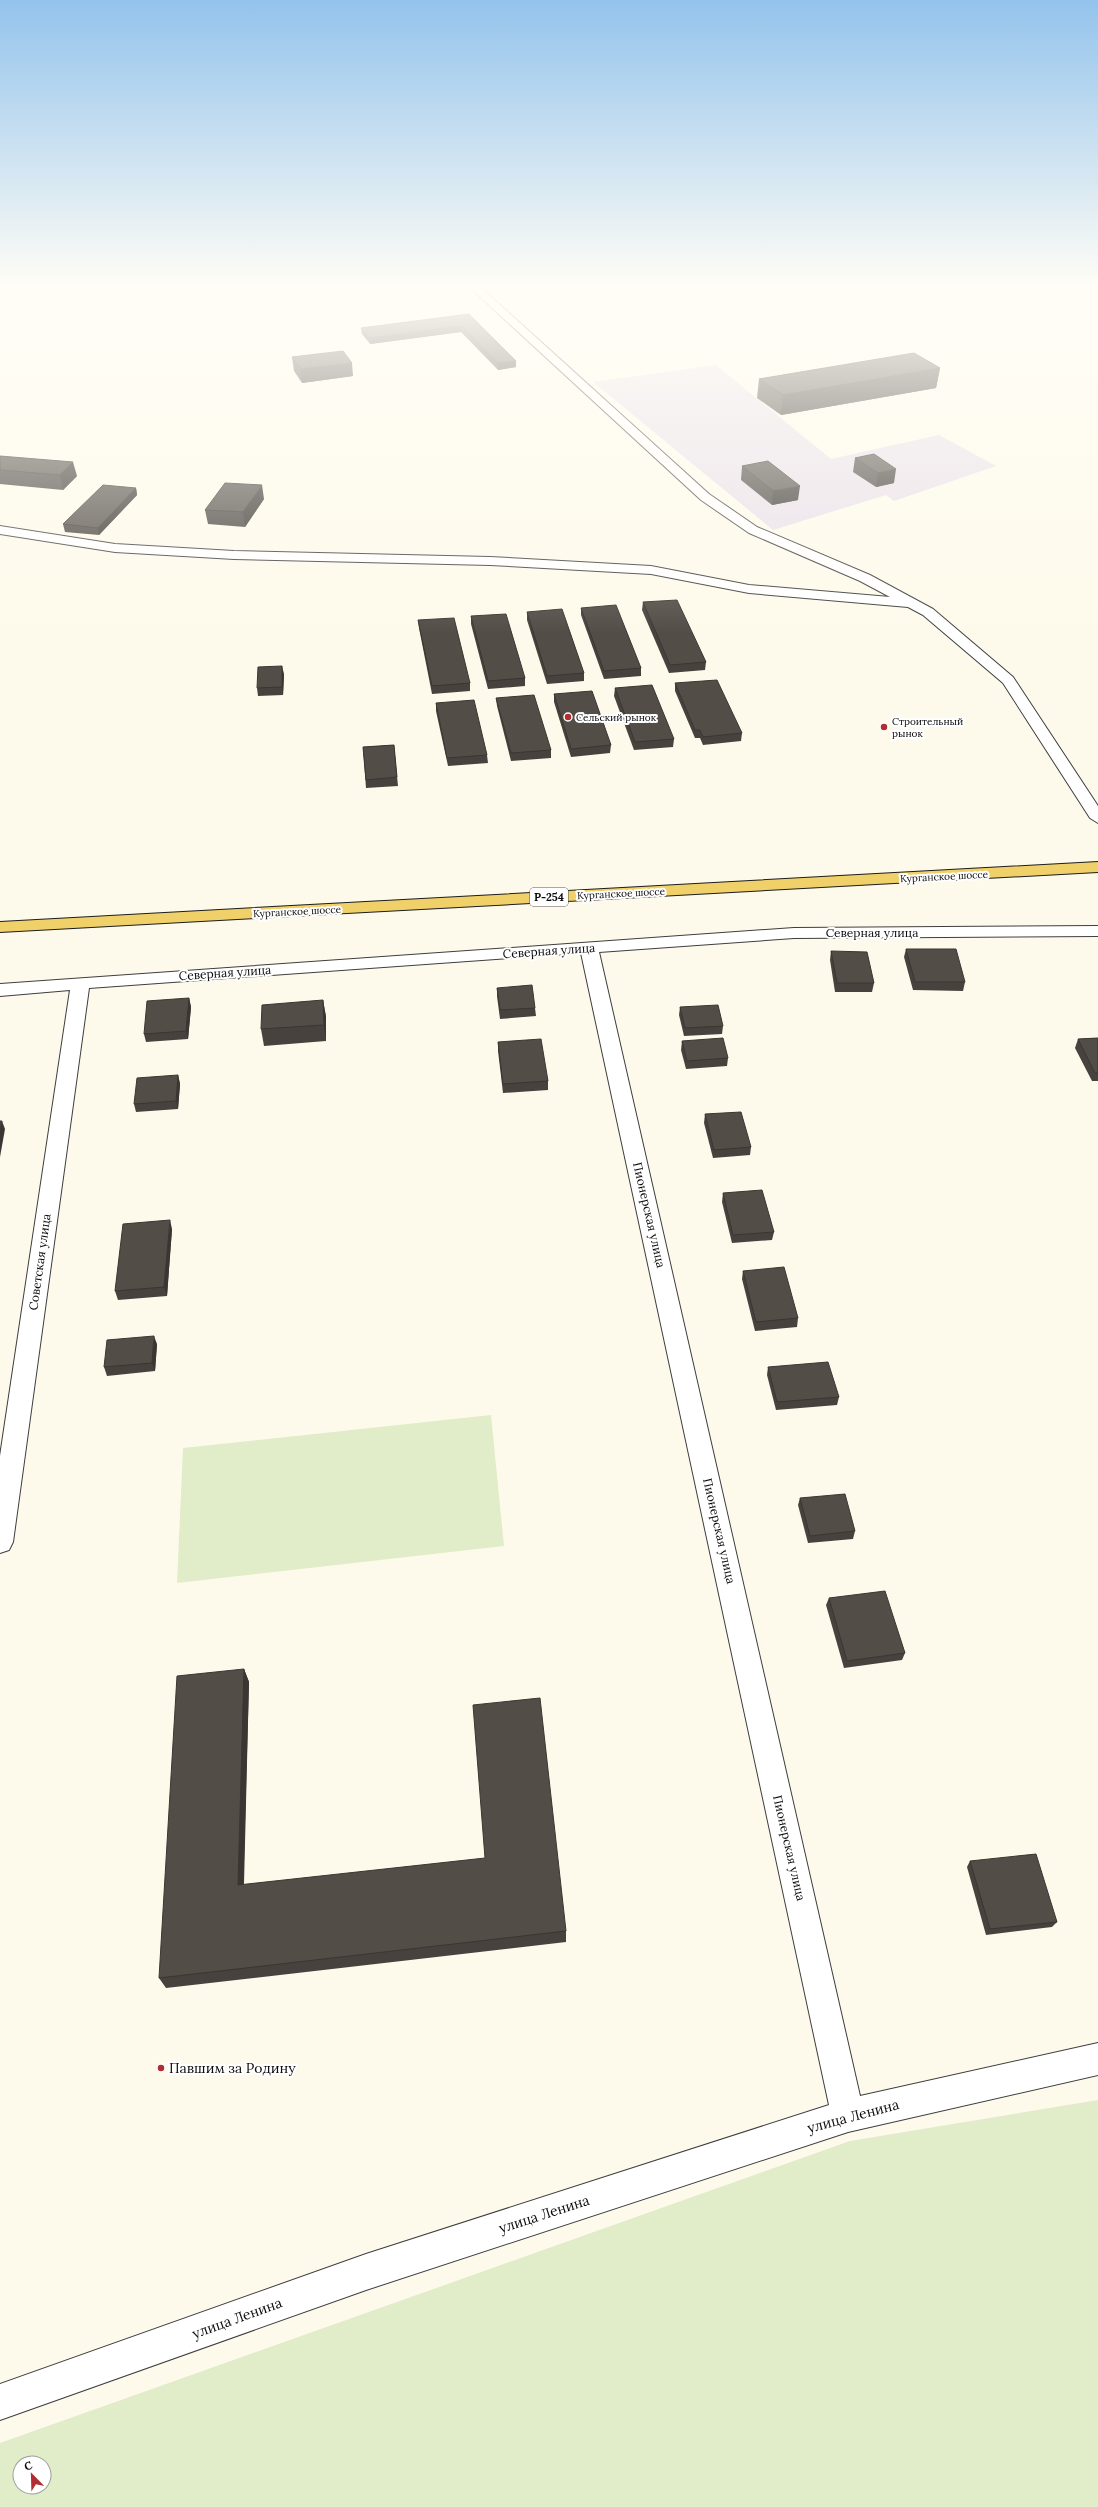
<svg xmlns="http://www.w3.org/2000/svg" width="1098" height="2507" viewBox="0 0 1098 2507" font-family="Lora,serif">
  <rect width="100%" height="100%" fill="#fefaeb"/>
  <path fill="#e9e0ea" d="M 716,365 L 831,459 L 939,435 L 996,466 L 894,501 L 886,495 L 773,530 L 593,382 Z"/>
  <g fill="#e0edc8" fill-rule="evenodd">
    <path d="M 491,1415 L 504,1546 L 177,1583 L 183,1448 Z"/>
    <path d="M 1098,2100 L 1098,2507 L 0,2507 L 0,2443 L 850,2141 ZM 20,2463 L 44,2463 L 44,2487 L 20,2487 Z"/>
  </g>
  <g fill="none" stroke-linecap="round" stroke-linejoin="round">
    <g stroke="#3e3e3e" stroke-width="2">
      <g id="minor">
        <path d="M 465,283 L 476,283 L 709,494 L 757,527 L 870,575 L 933,609 L 1013,677 L 1098,806 L 1098,823 L 1090,818 L 1003,683 L 923,615 L 908,607 L 749,593 L 651,574 L 490,565 L 234,559 L 115,552 L 0,534 L 0,526 L 115,544 L 234,551 L 490,557 L 651,566 L 749,585 L 890,597 L 860,581 L 749,533 L 701,500 Z"/>
        <path d="M 1098,926 L 1098,936 L 794,938 L 599,952 L 860,2096 L 1098,2043 L 1098,2075 L 848,2132 L 366,2290 L 0,2420 L 0,2384 L 366,2254 L 829,2105 L 581,953 L 89,988 L 13,1542 L 9,1550 L 0,1553 L 0,1456 L 70,990 L 0,996 L 0,984 L 794,928 Z"/>
      </g>
    </g>
    <g stroke="#1c1c1c" stroke-width="2">
      <path id="major" d="M 1098,862 L 1098,872 L 0,932 L 0,922 Z"/>
    </g>
    <use href="#minor" fill="#fff" fill-rule="evenodd"/>
    <use href="#major" fill="#f0d169" fill-rule="evenodd"/>
  </g>
  <g fill="#47423e">
    <path d="M 469,314 L 516,361 L 516,367 L 498,370 L 461,332 L 370,344 L 362,334 L 361,328 Z"/>
    <path d="M 292,357 L 353,376 L 302,383 L 294,371 Z"/>
    <path d="M 940,368 L 936,388 L 781,415 L 757,398 L 759,379 Z"/>
    <path d="M 0,456 L 77,476 L 63,490 L 0,484 Z"/>
    <path d="M 855,458 L 894,483 L 876,487 L 853,472 Z"/>
    <path d="M 742,466 L 798,500 L 772,505 L 741,480 Z"/>
    <path d="M 136,488 L 137,495 L 99,535 L 65,532 L 63,524 Z"/>
    <path d="M 264,499 L 245,527 L 208,524 L 205,510 Z"/>
    <path d="M 643,602 L 706,662 L 705,670 L 669,673 L 642,610 Z"/>
    <path d="M 581,608 L 641,668 L 641,676 L 604,679 L 581,615 Z"/>
    <path d="M 527,612 L 584,673 L 584,681 L 547,684 L 527,620 Z"/>
    <path d="M 471,616 L 525,678 L 525,686 L 488,689 L 471,624 Z"/>
    <path d="M 418,620 L 470,683 L 470,691 L 432,694 L 419,628 Z"/>
    <path d="M 284,674 L 283,695 L 258,696 L 257,688 Z"/>
    <path d="M 675,683 L 742,733 L 741,741 L 703,745 L 700,738 L 695,738 L 675,691 Z"/>
    <path d="M 615,688 L 674,739 L 673,747 L 634,750 L 614,696 Z"/>
    <path d="M 554,694 L 611,745 L 610,753 L 571,757 L 554,702 Z"/>
    <path d="M 496,698 L 551,750 L 551,758 L 511,761 L 497,706 Z"/>
    <path d="M 436,703 L 487,755 L 488,763 L 448,766 L 436,711 Z"/>
    <path d="M 394,745 L 398,786 L 366,788 L 363,747 Z"/>
    <path d="M 906,949 L 965,982 L 963,991 L 913,990 L 904,957 Z"/>
    <path d="M 831,951 L 874,983 L 872,992 L 835,992 L 830,960 Z"/>
    <path d="M 497,988 L 535,1008 L 536,1016 L 500,1019 L 497,996 Z"/>
    <path d="M 189,998 L 191,1007 L 188,1039 L 146,1042 L 144,1034 Z"/>
    <path d="M 323,1000 L 326,1017 L 326,1041 L 264,1046 L 261,1029 Z"/>
    <path d="M 680,1007 L 723,1026 L 722,1034 L 684,1036 L 679,1015 Z"/>
    <path d="M 1098,1038 L 1098,1081 L 1092,1081 L 1075,1048 L 1078,1039 Z"/>
    <path d="M 682,1041 L 728,1058 L 727,1066 L 686,1069 L 681,1050 Z"/>
    <path d="M 498,1042 L 548,1081 L 548,1090 L 503,1093 L 498,1051 Z"/>
    <path d="M 178,1075 L 180,1084 L 178,1109 L 136,1112 L 134,1104 Z"/>
    <path d="M 705,1114 L 751,1147 L 750,1155 L 713,1158 L 704,1123 Z"/>
    <path d="M 723,1193 L 774,1232 L 772,1240 L 732,1243 L 722,1202 Z"/>
    <path d="M 172,1229 L 167,1296 L 118,1300 L 115,1291 Z"/>
    <path d="M 743,1271 L 798,1318 L 797,1327 L 755,1331 L 742,1279 Z"/>
    <path d="M 157,1344 L 155,1371 L 107,1376 L 104,1367 Z"/>
    <path d="M 768,1367 L 839,1397 L 837,1405 L 776,1410 L 767,1375 Z"/>
    <path d="M 800,1498 L 855,1531 L 853,1539 L 808,1543 L 798,1505 Z"/>
    <path d="M 829,1598 L 905,1653 L 902,1660 L 844,1668 L 826,1605 Z"/>
    <path d="M 244,1669 L 249,1682 L 244,1885 L 566,1931 L 566,1942 L 166,1988 L 159,1978 Z"/>
    <path d="M 970,1861 L 1057,1922 L 1052,1927 L 986,1935 L 967,1867 Z"/>
  </g>
  <g fill="#3a3632">
    <path d="M 461,326 L 461,332 L 370,344 L 370,338 Z"/>
    <path d="M 516,361 L 516,367 L 498,370 L 498,363 Z"/>
    <path d="M 352,363 L 353,376 L 302,383 L 301,369 Z"/>
    <path d="M 940,368 L 936,388 L 781,415 L 783,395 Z"/>
    <path d="M 73,462 L 77,476 L 63,490 L 60,475 Z"/>
    <path d="M 896,469 L 894,483 L 876,487 L 878,473 Z"/>
    <path d="M 262,485 L 264,499 L 245,527 L 243,512 Z"/>
    <path d="M 800,486 L 798,500 L 772,505 L 773,491 Z"/>
    <path d="M 136,488 L 137,495 L 99,535 L 98,528 Z"/>
    <path d="M 282,666 L 284,674 L 283,695 L 282,687 Z"/>
    <path d="M 189,998 L 191,1007 L 188,1039 L 186,1031 Z"/>
    <path d="M 323,1000 L 326,1017 L 326,1041 L 324,1025 Z"/>
    <path d="M 178,1075 L 180,1084 L 178,1109 L 176,1101 Z"/>
    <path d="M 2,1121 L 5,1129 L 0,1157 L 0,1131 Z"/>
    <path d="M 170,1220 L 172,1229 L 167,1296 L 164,1287 Z"/>
    <path d="M 154,1336 L 157,1344 L 155,1371 L 152,1363 Z"/>
    <path d="M 244,1669 L 249,1682 L 243,1897 L 238,1885 Z"/>
  </g>
  <g fill="#534d48" stroke="#3a3632">
    <path d="M 469,314 L 516,361 L 498,363 L 461,326 L 370,338 L 361,328 Z"/>
    <path d="M 343,351 L 352,363 L 301,369 L 292,357 Z"/>
    <path d="M 914,353 L 940,368 L 783,395 L 759,379 Z"/>
    <path d="M 874,454 L 896,469 L 878,473 L 855,458 Z"/>
    <path d="M 0,456 L 73,462 L 60,475 L 0,470 Z"/>
    <path d="M 768,461 L 800,486 L 773,491 L 742,466 Z"/>
    <path d="M 225,483 L 262,485 L 243,512 L 205,510 Z"/>
    <path d="M 103,485 L 136,488 L 98,528 L 63,524 Z"/>
    <path d="M 677,600 L 706,662 L 670,665 L 643,602 Z"/>
    <path d="M 616,605 L 641,668 L 604,671 L 581,608 Z"/>
    <path d="M 562,609 L 584,673 L 547,676 L 527,612 Z"/>
    <path d="M 506,614 L 525,678 L 488,681 L 471,616 Z"/>
    <path d="M 454,618 L 470,683 L 432,686 L 418,620 Z"/>
    <path d="M 282,666 L 282,687 L 257,688 L 258,667 Z"/>
    <path d="M 717,680 L 742,733 L 703,737 L 700,730 L 695,730 L 675,683 Z"/>
    <path d="M 652,685 L 674,739 L 635,742 L 615,688 Z"/>
    <path d="M 592,691 L 611,745 L 571,749 L 554,694 Z"/>
    <path d="M 534,695 L 551,750 L 511,753 L 496,698 Z"/>
    <path d="M 474,700 L 487,755 L 447,758 L 436,703 Z"/>
    <path d="M 394,745 L 397,777 L 366,780 L 363,747 Z"/>
    <path d="M 906,949 L 956,949 L 965,982 L 915,982 Z"/>
    <path d="M 831,951 L 867,952 L 874,983 L 837,983 Z"/>
    <path d="M 532,985 L 535,1008 L 500,1010 L 497,988 Z"/>
    <path d="M 189,998 L 186,1031 L 144,1034 L 147,1001 Z"/>
    <path d="M 323,1000 L 324,1025 L 261,1029 L 262,1005 Z"/>
    <path d="M 718,1005 L 723,1026 L 685,1028 L 680,1007 Z"/>
    <path d="M 723,1038 L 728,1058 L 687,1061 L 682,1041 Z"/>
    <path d="M 1098,1038 L 1098,1073 L 1095,1073 L 1078,1039 Z"/>
    <path d="M 541,1039 L 548,1081 L 503,1084 L 498,1042 Z"/>
    <path d="M 178,1075 L 176,1101 L 134,1104 L 137,1078 Z"/>
    <path d="M 741,1112 L 751,1147 L 714,1150 L 705,1114 Z"/>
    <path d="M 0,1121 L 2,1121 L 0,1131 Z"/>
    <path d="M 762,1190 L 774,1232 L 733,1235 L 723,1193 Z"/>
    <path d="M 170,1220 L 164,1287 L 115,1291 L 123,1224 Z"/>
    <path d="M 784,1267 L 798,1318 L 756,1322 L 743,1271 Z"/>
    <path d="M 154,1336 L 152,1363 L 104,1367 L 107,1340 Z"/>
    <path d="M 828,1362 L 839,1397 L 777,1402 L 768,1367 Z"/>
    <path d="M 845,1494 L 855,1531 L 810,1536 L 800,1498 Z"/>
    <path d="M 885,1591 L 905,1653 L 847,1661 L 829,1598 Z"/>
    <path d="M 244,1669 L 238,1885 L 485,1858 L 473,1705 L 540,1698 L 566,1931 L 159,1978 L 177,1676 Z"/>
    <path d="M 1036,1854 L 1057,1922 L 990,1929 L 970,1861 Z"/>
  </g>
  <linearGradient id="sky" x2="0" y2="1"><stop stop-color="#93c3ec"/><stop offset="0.45" stop-color="#fffdf6"/><stop offset="1" stop-color="#fffdf6" stop-opacity="0"/></linearGradient>
  <rect width="1098" height="634" fill="url(#sky)"/>
  <g fill="#b22d31" stroke="#fff" stroke-width="1.5">
    <circle cx="568" cy="717" r="4"/>
    <circle cx="884" cy="727" r="4"/>
    <circle cx="161" cy="2068" r="4"/>
  </g>
  <g text-anchor="middle" stroke-width="4" stroke-linejoin="round" paint-order="stroke">
    <g font-size="10" fill="#0b0b0b" stroke="#fff" text-anchor="start">
      <text x="576" y="721">Сельский рынок</text>
      <text x="892" y="725">Строительный<tspan x="892" dy="12">рынок</tspan></text>
    </g>
    <g font-size="10" fill="#0b0b0b" stroke="#fff">
      <text transform="translate(944 876) rotate(-3)" y="4">Курганское шоссе</text>
      <text transform="translate(621 893) rotate(-3)" y="4">Курганское шоссе</text>
      <text transform="translate(297 911) rotate(-3)" y="4">Курганское шоссе</text>
    </g>
    <rect fill="#fff" stroke="#545454" stroke-width="1" x="530" y="888" width="38" height="18" rx="3"/>
    <g font-size="11" font-weight="bold" fill="#0b0b0b">
      <text x="549" y="901">Р-254</text>
    </g>
    <g font-size="12" fill="#0b0b0b" stroke="#fff">
      <text x="872" y="937">Северная улица</text>
      <text transform="translate(549 951) rotate(-4)" y="4">Северная улица</text>
      <text transform="translate(225 973) rotate(-4)" y="4">Северная улица</text>
      <text transform="translate(649 1215) rotate(77)" y="4">Пионерская улица</text>
      <text transform="translate(40 1262) rotate(-82)" y="4">Советская улица</text>
      <text transform="translate(719 1531) rotate(77)" y="4">Пионерская улица</text>
      <text transform="translate(789 1848) rotate(77)" y="4">Пионерская улица</text>
    </g>
    <g font-size="14" fill="#0b0b0b" stroke="#fff" text-anchor="start">
      <text x="169" y="2073">Павшим за Родину</text>
    </g>
    <g font-size="14" fill="#0b0b0b" stroke="#fff">
      <text transform="translate(853 2116) rotate(-15)" y="5">улица Ленина</text>
      <text transform="translate(544 2214) rotate(-18)" y="5">улица Ленина</text>
      <text transform="translate(237 2318) rotate(-20)" y="5">улица Ленина</text>
    </g>
  </g>
  <g transform="translate(32 2475) rotate(337)"><circle r="19" fill="#ffffff" stroke="#9d9d9d"/>
  <path d="M0-3L7 15L0 10L-7 15Z" fill="#b22d31"/>
  <text y="-6" font-size="11" font-weight="bold" text-anchor="middle" fill="#0b0b0b">С</text>
  </g>
</svg>
